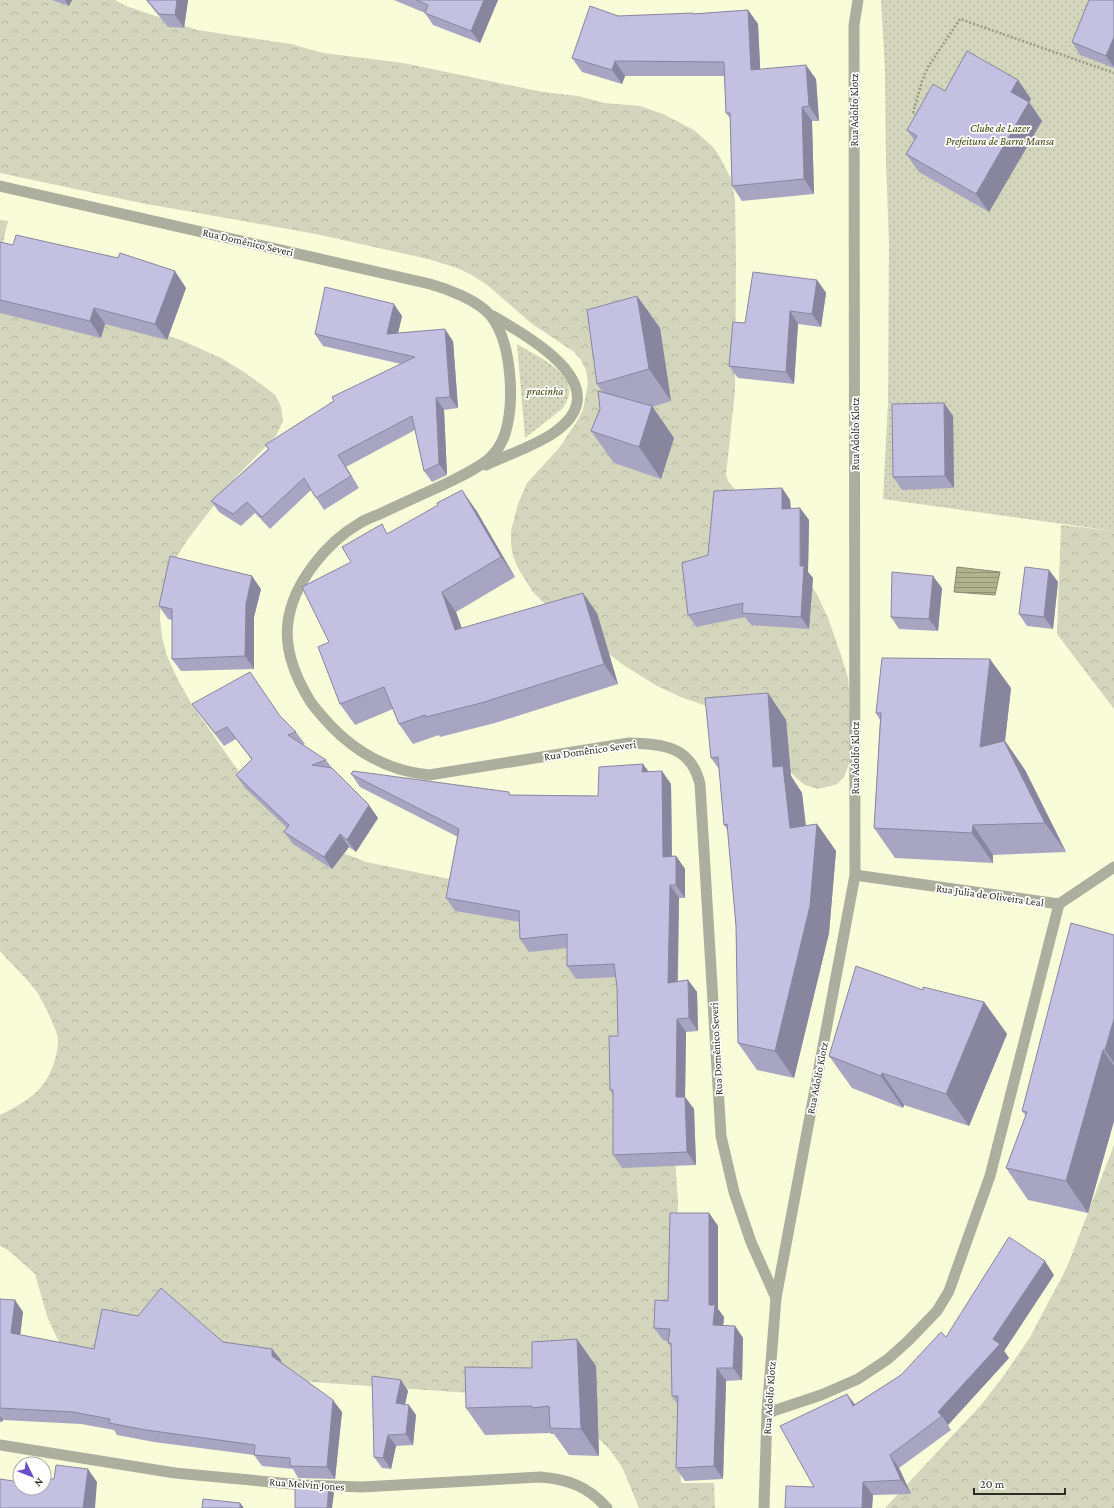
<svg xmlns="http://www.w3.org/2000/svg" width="1114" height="1508" viewBox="0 0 1114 1508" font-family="'Crimson Pro',serif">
  <defs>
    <pattern id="forest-crowns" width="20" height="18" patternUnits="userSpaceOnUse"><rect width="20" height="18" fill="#d3d6bc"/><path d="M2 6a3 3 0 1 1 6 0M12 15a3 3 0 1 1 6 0" fill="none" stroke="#b5b8a1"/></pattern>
    <pattern id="park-dots" width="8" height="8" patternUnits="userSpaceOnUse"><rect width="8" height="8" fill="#d3d6bc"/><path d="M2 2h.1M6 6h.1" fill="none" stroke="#b5b8a1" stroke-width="1.8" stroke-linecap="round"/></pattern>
    <pattern id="water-rules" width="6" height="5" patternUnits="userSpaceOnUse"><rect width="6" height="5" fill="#b0b38e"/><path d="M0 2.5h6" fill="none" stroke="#909274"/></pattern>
  </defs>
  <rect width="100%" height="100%" fill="#f9fcd9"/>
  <g fill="url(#forest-crowns)">
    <path d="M 0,0 L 115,0 L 126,6 L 197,30 L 291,44 L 323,53 L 403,63 L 543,92 L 578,96 L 605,103 L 640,106 L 663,114 L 694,130 L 714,148 L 721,159 L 731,179 L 735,199 L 736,266 L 735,391 L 726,475 L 728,481 L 803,574 L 817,594 L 828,618 L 841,655 L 848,678 L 849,690 L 851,755 L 849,764 L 844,777 L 837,784 L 831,786 L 818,789 L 805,785 L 794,776 L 770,749 L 713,708 L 683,698 L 657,686 L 622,664 L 542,601 L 532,591 L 518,568 L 513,556 L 511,544 L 511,531 L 518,504 L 527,483 L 559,448 L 576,423 L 583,410 L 588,383 L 586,370 L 581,360 L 574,352 L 531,323 L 486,284 L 470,274 L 457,268 L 428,259 L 316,234 L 141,203 L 0,173 Z"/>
    <path d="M 0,220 L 8,221 L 0,255 Z"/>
    <path d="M 0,289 L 88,311 L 181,340 L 221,358 L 244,372 L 269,390 L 275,395 L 279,402 L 281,407 L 283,421 L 276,436 L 236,477 L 188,539 L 176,558 L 161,599 L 160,618 L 162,637 L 167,656 L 178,680 L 191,703 L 239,772 L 328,847 L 366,862 L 469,883 L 619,971 L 673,1125 L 678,1202 L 675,1294 L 681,1483 L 714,1483 L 715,1508 L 639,1508 L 622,1467 L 610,1450 L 592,1432 L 470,1393 L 93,1367 L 71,1364 L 56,1336 L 47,1316 L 35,1274 L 8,1250 L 0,1246 L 0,1115 C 12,1109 24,1103 34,1094 C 49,1082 58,1058 58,1040 C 58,1031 42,1000 37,992 C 26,977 12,965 0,951 Z"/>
    <path d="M 1061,525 L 1114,531 L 1114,709 L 1057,634 Z"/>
    <path d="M 1114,1145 L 1114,1508 L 885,1508 L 981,1405 L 1005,1374 L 1030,1337 L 1067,1267 Z"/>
  </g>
  <g fill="url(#park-dots)">
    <path d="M 881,0 L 1114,0 L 1114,531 L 883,499 L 888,403 L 889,243 L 886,163 L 885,71 Z"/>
    <path d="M 517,344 C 539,358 588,377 562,409 L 525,438 Z"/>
  </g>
  <path fill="url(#water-rules)" stroke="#898b6d" d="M 957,567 L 1000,572 L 995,595 L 954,592 Z"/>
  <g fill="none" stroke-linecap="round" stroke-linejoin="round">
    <path stroke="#999b82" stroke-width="2.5" stroke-dasharray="2 2" stroke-linecap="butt" d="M 913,113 L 922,81 L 928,67 L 960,19 L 1114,73"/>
    <g stroke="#adaf9e" stroke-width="11">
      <path d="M 0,186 L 430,284 C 448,289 477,300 490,315 C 512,341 515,402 505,434 C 502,443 497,451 490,458 C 476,470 459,477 443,485 C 423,494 403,503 384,512 C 376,516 368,518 360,523 C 327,542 293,583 288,622 C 284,650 296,678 310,701 C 316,710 324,718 331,726 C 359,755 390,771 429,775 L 629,743 C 663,744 691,746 700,784 L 721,1136 L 734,1192 L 751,1242 L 776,1298"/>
      <path d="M 486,465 C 507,455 532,447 552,434 C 621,388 532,339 493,316"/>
      <path d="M 855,875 L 1059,904 L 1114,867"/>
      <path d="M 767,1413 L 821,1395 L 858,1379 L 888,1359 L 908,1341 L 937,1311 L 949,1291 L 990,1176 L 1059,904"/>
    </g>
    <g stroke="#adaf9e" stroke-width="11">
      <path d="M 0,1445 L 175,1473 L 303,1485 L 362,1487 L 540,1477 C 567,1479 588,1486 607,1508"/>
      <path d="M 764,1508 L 767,1413 L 776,1298 L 855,875 L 854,25 L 858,0"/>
    </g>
  </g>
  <g fill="#a8a5c2">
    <path d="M 52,0 L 72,0 L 69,6 Z"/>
    <path d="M 146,0 L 188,0 L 184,28 L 168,27 Z"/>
    <path d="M 394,0 L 498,0 L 480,43 L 433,25 L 425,13 Z"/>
    <path d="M 1114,0 L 1114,68 L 1080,55 L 1072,42 Z"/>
    <path d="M 748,10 L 758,24 L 760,69 L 816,79 L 819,121 L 812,121 L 814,194 L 742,201 L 732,186 L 730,118 L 726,113 L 724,76 L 625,76 L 622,84 L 582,72 L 572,58 L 618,16 L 694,14 Z"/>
    <path d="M 1018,80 L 1031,99 L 1029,102 L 1042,121 L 989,212 L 919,172 L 906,154 L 914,140 L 907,130 L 945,91 Z"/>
    <path d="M 0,242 L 186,288 L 167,340 L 105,324 L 101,338 L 0,313 Z"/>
    <path d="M 817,280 L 826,293 L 821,327 L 798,324 L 794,384 L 738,378 L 729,366 L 745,323 Z"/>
    <path d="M 637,296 L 660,328 L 671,401 L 652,407 L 674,438 L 661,479 L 614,463 L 591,431 L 600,409 L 603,393 L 597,384 Z"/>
    <path d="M 402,316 L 398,333 L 453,341 L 458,408 L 444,410 L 447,475 L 432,482 L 424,471 L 415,430 L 346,467 L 359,488 L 324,510 L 311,490 L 270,529 L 255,513 L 241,526 L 219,512 L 211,501 L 268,449 L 265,445 L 334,401 L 401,364 L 323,346 L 315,334 Z"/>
    <path d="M 944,403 L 953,416 L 954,488 L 902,490 L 893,477 Z"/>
    <path d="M 782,488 L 790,500 L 791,508 L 800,508 L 809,520 L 808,572 L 813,578 L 809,629 L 751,625 L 745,617 L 696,627 L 688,615 L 708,555 Z"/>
    <path d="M 476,510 L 515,577 L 456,612 L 462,629 L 597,613 L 618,684 L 495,723 L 440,737 L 439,735 L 413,744 L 399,724 L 393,709 L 355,725 L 340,704 L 329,642 L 351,562 L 388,533 Z"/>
    <path d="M 1049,570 L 1058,582 L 1053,629 L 1027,626 L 1019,614 Z"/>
    <path d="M 942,588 L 938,631 L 899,629 L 891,617 Z"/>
    <path d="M 261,589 L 254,617 L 254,669 L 181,671 L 172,659 L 172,620 L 168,619 L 159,606 Z"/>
    <path d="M 1011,688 L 1005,741 L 1025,770 L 1066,852 L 993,855 L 993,863 L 895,858 L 874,828 L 880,720 L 876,713 Z"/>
    <path d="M 768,693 L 786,720 L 791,776 L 802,793 L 806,826 L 817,824 L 836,851 L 829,933 L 794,1078 L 757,1070 L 738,1043 L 736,926 L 728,830 L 724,825 L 719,769 L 711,758 Z"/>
    <path d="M 192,704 L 281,717 L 296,732 L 305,744 L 303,745 L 326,760 L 332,768 L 378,818 L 356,852 L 349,847 L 332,869 L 293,844 L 284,832 L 287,828 L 245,788 L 236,775 L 252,760 L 236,739 L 224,746 L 201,716 Z"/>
    <path d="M 649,772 L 671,784 L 672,856 L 676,856 L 685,869 L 685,898 L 679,898 L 678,981 L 688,980 L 697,992 L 698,1031 L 686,1032 L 685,1097 L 694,1109 L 696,1165 L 622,1168 L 613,1155 L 613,1094 L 610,1090 L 618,1036 L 617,987 L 616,977 L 576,979 L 567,966 L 567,948 L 529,952 L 520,939 L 520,922 L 455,911 L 446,898 L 458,837 L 360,787 L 351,774 L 511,795 L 598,796 Z"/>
    <path d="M 1114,935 L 1114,1121 L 1088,1213 L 1028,1200 L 1006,1168 L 1026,1116 L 1022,1111 Z"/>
    <path d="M 923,990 L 984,1002 L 1007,1034 L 969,1126 L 904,1105 L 903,1108 L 852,1088 L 829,1056 Z"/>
    <path d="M 709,1213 L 718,1226 L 718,1309 L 724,1317 L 723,1326 L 735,1326 L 743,1338 L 742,1380 L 726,1381 L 723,1479 L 685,1481 L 676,1468 L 678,1405 L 672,1396 L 671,1347 L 668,1343 L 668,1341 L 663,1340 L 654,1328 L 668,1301 Z"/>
    <path d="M 1054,1275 L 1004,1351 L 1009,1358 L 948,1425 L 951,1430 L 899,1468 L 911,1494 L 873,1495 L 872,1508 L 785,1508 L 814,1487 L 855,1404 L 901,1375 L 946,1337 Z"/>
    <path d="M 0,1299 L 23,1312 L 20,1335 L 94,1349 L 223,1342 L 272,1349 L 281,1360 L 281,1362 L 342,1412 L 335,1479 L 298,1478 L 293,1469 L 262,1466 L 254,1455 L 154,1442 L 117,1435 L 114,1430 L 81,1424 L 3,1420 L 2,1422 L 0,1422 Z"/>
    <path d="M 596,1366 L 599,1456 L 569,1455 L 554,1434 L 551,1434 L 550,1433 L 485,1435 L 466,1408 L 532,1368 Z"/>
    <path d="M 401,1380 L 408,1391 L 405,1404 L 416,1415 L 413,1445 L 396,1446 L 391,1469 L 382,1468 L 374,1457 Z"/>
  </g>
  <g fill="#88869e">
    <path d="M 65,0 L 72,0 L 69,6 Z"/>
    <path d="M 177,0 L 188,0 L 184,28 L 175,15 Z"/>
    <path d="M 484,0 L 498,0 L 480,43 L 471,31 Z"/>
    <path d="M 748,10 L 758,24 L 761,85 L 751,70 Z"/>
    <path d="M 1114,37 L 1114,67 L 1106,56 Z"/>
    <path d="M 615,61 L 625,76 L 622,84 L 612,70 Z"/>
    <path d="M 806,65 L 816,79 L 819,121 L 809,106 Z"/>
    <path d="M 1018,80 L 1031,99 L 1024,110 L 1011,92 Z"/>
    <path d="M 1029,102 L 1042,121 L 989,212 L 976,194 Z"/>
    <path d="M 802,107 L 812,121 L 814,194 L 804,179 Z"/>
    <path d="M 175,271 L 186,288 L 167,340 L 155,324 Z"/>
    <path d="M 817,280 L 826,293 L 821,327 L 812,314 Z"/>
    <path d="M 637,296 L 660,328 L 671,401 L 649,369 Z"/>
    <path d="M 394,304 L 402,316 L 395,346 L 387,334 Z"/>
    <path d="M 94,308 L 105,324 L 101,338 L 90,321 Z"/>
    <path d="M 790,311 L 798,324 L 794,384 L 786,372 Z"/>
    <path d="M 445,329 L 453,341 L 458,408 L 450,397 Z"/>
    <path d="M 436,398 L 444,410 L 447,475 L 439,464 Z"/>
    <path d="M 944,403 L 953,416 L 954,488 L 945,476 Z"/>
    <path d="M 652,406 L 674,438 L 661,479 L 639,447 Z"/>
    <path d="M 338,455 L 346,467 L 359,488 L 351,476 Z"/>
    <path d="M 782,488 L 790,500 L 791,521 L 782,509 Z"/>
    <path d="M 462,490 L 476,510 L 515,577 L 501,557 Z"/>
    <path d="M 800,508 L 809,520 L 808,572 L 813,578 L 809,629 L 801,617 Z"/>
    <path d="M 1049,570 L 1058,582 L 1053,629 L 1044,617 Z"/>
    <path d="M 252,576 L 261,589 L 254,617 L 254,669 L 245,656 L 246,604 Z"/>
    <path d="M 933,576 L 942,588 L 938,631 L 929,619 Z"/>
    <path d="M 442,592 L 456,612 L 470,651 L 455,630 Z"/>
    <path d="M 583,593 L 597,613 L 618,684 L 604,664 Z"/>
    <path d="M 990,659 L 1011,688 L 1005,741 L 1025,770 L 1066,852 L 1045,823 L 980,747 Z"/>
    <path d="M 768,693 L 786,720 L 791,776 L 802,793 L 809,855 L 790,828 L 773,767 Z"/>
    <path d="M 643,764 L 652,776 L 642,772 Z"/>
    <path d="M 662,771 L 671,784 L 672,869 L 663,857 Z"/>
    <path d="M 369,805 L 378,818 L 356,852 L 347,840 Z"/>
    <path d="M 817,824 L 836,851 L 829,933 L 794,1078 L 775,1051 Z"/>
    <path d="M 973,825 L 993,855 L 993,863 L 972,833 Z"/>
    <path d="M 340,834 L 349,847 L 332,869 L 324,857 Z"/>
    <path d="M 676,856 L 685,869 L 685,898 L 676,885 Z"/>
    <path d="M 670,885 L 679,898 L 677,996 L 668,983 Z"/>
    <path d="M 688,980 L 697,992 L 698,1031 L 689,1018 Z"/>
    <path d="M 984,1002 L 1007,1034 L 969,1126 L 946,1094 Z"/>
    <path d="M 677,1019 L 686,1032 L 685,1097 L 694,1109 L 696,1165 L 687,1152 L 676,1097 Z"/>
    <path d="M 1114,1019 L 1114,1063 L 1105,1050 Z"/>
    <path d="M 1103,1050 L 1114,1066 L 1114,1121 L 1088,1213 L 1066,1181 Z"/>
    <path d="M 882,1073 L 904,1105 L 903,1108 L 881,1076 Z"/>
    <path d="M 709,1213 L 718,1226 L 718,1309 L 724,1317 L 722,1338 L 713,1325 L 709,1305 Z"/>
    <path d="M 1045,1261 L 1054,1275 L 1004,1351 L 1009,1358 L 948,1425 L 942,1416 L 938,1412 L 993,1339 Z"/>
    <path d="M 15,1300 L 23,1312 L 19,1345 L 11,1333 Z"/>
    <path d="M 735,1326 L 743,1338 L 742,1380 L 733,1368 Z"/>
    <path d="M 577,1339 L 596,1366 L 599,1456 L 581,1429 Z"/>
    <path d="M 272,1349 L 281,1360 L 280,1368 L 272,1356 Z"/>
    <path d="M 717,1368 L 726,1381 L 723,1479 L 714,1466 Z"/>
    <path d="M 401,1380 L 408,1391 L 403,1413 L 396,1403 Z"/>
    <path d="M 847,1394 L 857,1407 L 853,1406 Z"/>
    <path d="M 333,1400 L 342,1412 L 335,1479 L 327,1467 Z"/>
    <path d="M 409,1405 L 416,1415 L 413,1445 L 406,1434 Z"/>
    <path d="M 0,1416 L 3,1420 L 2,1422 L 0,1419 Z"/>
    <path d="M 388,1435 L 396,1446 L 391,1469 L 383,1458 Z"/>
    <path d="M 890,1455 L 899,1468 L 911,1494 L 901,1480 Z"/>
    <path d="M 88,1469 L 97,1482 L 95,1508 L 83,1508 Z"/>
    <path d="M 863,1482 L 873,1495 L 872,1508 L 862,1508 Z"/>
    <path d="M 329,1487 L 334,1493 L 332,1508 L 327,1508 Z"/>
    <path d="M 240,1503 L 244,1508 L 240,1508 Z"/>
  </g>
  <g fill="#c3c0e1" stroke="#88869e">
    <path d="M 147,0 L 177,0 L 175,15 L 159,14 Z"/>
    <path d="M 416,0 L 484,0 L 471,31 L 425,13 L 428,5 Z"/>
    <path d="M 1089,0 L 1114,0 L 1114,37 L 1106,56 L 1072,42 Z"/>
    <path d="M 590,6 L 618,16 L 693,13 L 693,14 L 748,10 L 751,70 L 806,65 L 809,106 L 802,107 L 804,179 L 732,186 L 730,113 L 726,113 L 724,62 L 615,61 L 612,70 L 572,58 Z"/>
    <path d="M 967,51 L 1018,80 L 1011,92 L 1029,102 L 976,194 L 906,154 L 917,136 L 907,130 L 933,84 L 945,91 Z"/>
    <path d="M 16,235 L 118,258 L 120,253 L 175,271 L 155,324 L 94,308 L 90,321 L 0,300 L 0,242 L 13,245 Z"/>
    <path d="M 753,272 L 817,280 L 812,314 L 790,311 L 786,372 L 729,366 L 733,322 L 745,323 Z"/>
    <path d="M 325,287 L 394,304 L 387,334 L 445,329 L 450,397 L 436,398 L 439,464 L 424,471 L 412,416 L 338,455 L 351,476 L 316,498 L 304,478 L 262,517 L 247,502 L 233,514 L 211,501 L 269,449 L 265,445 L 334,401 L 332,397 L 415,357 L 315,334 Z"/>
    <path d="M 637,296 L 649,369 L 597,384 L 587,310 Z"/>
    <path d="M 598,391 L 652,406 L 639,447 L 591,431 L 600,409 Z"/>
    <path d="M 944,403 L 945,476 L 893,477 L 892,404 Z"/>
    <path d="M 782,488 L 782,509 L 800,508 L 800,566 L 804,566 L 801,617 L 742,613 L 743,603 L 688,615 L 682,563 L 708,555 L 714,491 Z"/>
    <path d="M 462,490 L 501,557 L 442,592 L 455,630 L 583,593 L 604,664 L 481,703 L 426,717 L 425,715 L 399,724 L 384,687 L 340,704 L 318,647 L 329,642 L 302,587 L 351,562 L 342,547 L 382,524 L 387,534 L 438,505 L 437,503 Z"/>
    <path d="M 170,556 L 252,576 L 246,604 L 245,656 L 172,659 L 172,609 L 159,606 Z"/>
    <path d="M 1025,567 L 1049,570 L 1044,617 L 1019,614 Z"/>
    <path d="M 892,572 L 933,576 L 929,619 L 891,617 Z"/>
    <path d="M 882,658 L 990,659 L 980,747 L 1004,741 L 1045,823 L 973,825 L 972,833 L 874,828 L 881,713 L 876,713 Z"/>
    <path d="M 250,672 L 280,716 L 296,732 L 288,735 L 326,760 L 312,765 L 332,768 L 369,805 L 347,840 L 340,834 L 324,857 L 284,832 L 289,825 L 236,775 L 252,759 L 227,727 L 215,733 L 192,704 Z"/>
    <path d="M 768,693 L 773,767 L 783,766 L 790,828 L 817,824 L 810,906 L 775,1051 L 738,1043 L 736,926 L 727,824 L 724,825 L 718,757 L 711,758 L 705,698 Z"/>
    <path d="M 643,764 L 642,772 L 662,771 L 663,857 L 676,856 L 676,885 L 670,885 L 668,983 L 688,980 L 689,1018 L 677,1019 L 676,1097 L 685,1097 L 687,1152 L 613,1155 L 613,1090 L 610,1090 L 609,1036 L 618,1036 L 617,987 L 614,964 L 567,966 L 567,934 L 520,939 L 519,911 L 446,898 L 459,829 L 351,774 L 353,771 L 509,792 L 509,795 L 598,796 L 599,767 Z"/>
    <path d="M 1071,923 L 1114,935 L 1114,1019 L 1105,1050 L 1103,1050 L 1066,1181 L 1006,1168 L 1027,1112 L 1022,1111 Z"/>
    <path d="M 856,966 L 923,990 L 923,987 L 984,1002 L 946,1094 L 882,1073 L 881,1076 L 829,1056 Z"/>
    <path d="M 670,1213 L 709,1213 L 709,1305 L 715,1305 L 713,1325 L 735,1326 L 733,1368 L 717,1368 L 714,1466 L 676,1468 L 678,1396 L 672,1396 L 671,1343 L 668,1343 L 670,1329 L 654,1328 L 655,1300 L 668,1301 Z"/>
    <path d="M 1009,1237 L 1045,1261 L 993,1339 L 1000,1344 L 938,1412 L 942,1416 L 890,1455 L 901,1480 L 863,1482 L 862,1508 L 785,1508 L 786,1486 L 814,1487 L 780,1426 L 847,1394 L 853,1406 L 901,1375 L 941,1332 L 946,1337 Z"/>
    <path d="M 161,1288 L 223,1342 L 272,1349 L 272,1356 L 333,1400 L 327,1467 L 290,1466 L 290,1458 L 254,1455 L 255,1445 L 146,1430 L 109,1423 L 110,1419 L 73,1412 L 0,1408 L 0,1299 L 15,1300 L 11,1333 L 94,1349 L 102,1309 L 138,1316 Z"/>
    <path d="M 577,1339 L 581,1429 L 550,1428 L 549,1406 L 532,1408 L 532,1406 L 466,1408 L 465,1367 L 532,1368 L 532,1342 Z"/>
    <path d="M 372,1376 L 401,1380 L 396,1403 L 409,1405 L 406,1434 L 388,1435 L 383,1458 L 374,1457 Z"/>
    <path d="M 56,1465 L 88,1469 L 83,1508 L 0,1508 L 0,1479 L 20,1482 L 20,1488 L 44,1488 L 44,1485 L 46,1485 L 46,1479 L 54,1479 Z"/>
    <path d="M 295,1485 L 329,1487 L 327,1508 L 295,1508 Z"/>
    <path d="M 203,1499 L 240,1503 L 240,1508 L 202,1508 Z"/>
  </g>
  <g text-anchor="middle" stroke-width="3.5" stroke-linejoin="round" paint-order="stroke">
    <g font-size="11" fill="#2d2e20" stroke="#fff">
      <text transform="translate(854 110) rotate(-90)" y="4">Rua Adolfo Klotz</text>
      <text transform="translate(248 242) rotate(13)" y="4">Rua Domênico Severi</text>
      <text transform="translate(855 434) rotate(-90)" y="4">Rua Adolfo Klotz</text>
      <text transform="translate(590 750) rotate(-8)" y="4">Rua Domênico Severi</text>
      <text transform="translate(855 758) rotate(-90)" y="4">Rua Adolfo Klotz</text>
      <text transform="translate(990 895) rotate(8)" y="4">Rua Julia de Oliveira Leal</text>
      <text transform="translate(716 1049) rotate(-93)" y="4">Rua Domênico Severi</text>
      <text transform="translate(817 1078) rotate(-79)" y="4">Rua Adolfo Klotz</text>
      <text transform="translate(769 1398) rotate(-86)" y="4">Rua Adolfo Klotz</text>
      <text transform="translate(307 1484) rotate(4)" y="4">Rua Melvin Jones</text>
    </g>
    <g font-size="11" font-style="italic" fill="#3f4100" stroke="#fff">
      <text x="1000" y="132">Clube de Lazer<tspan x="1000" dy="13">Prefeitura de Barra Mansa</tspan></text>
      <text x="545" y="395">pracinha</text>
    </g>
  </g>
  <g transform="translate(32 1476) rotate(133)"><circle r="19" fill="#ffffff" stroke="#ababa6"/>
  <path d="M0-3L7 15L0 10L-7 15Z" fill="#6b4fc8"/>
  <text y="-6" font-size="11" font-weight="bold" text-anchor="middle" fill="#2d2e20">N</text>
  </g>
  <path d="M974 1488v6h91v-6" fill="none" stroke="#2d2e20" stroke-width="2"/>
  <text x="980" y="1488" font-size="12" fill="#2d2e20" stroke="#ffffff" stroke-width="3" paint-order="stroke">20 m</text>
</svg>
